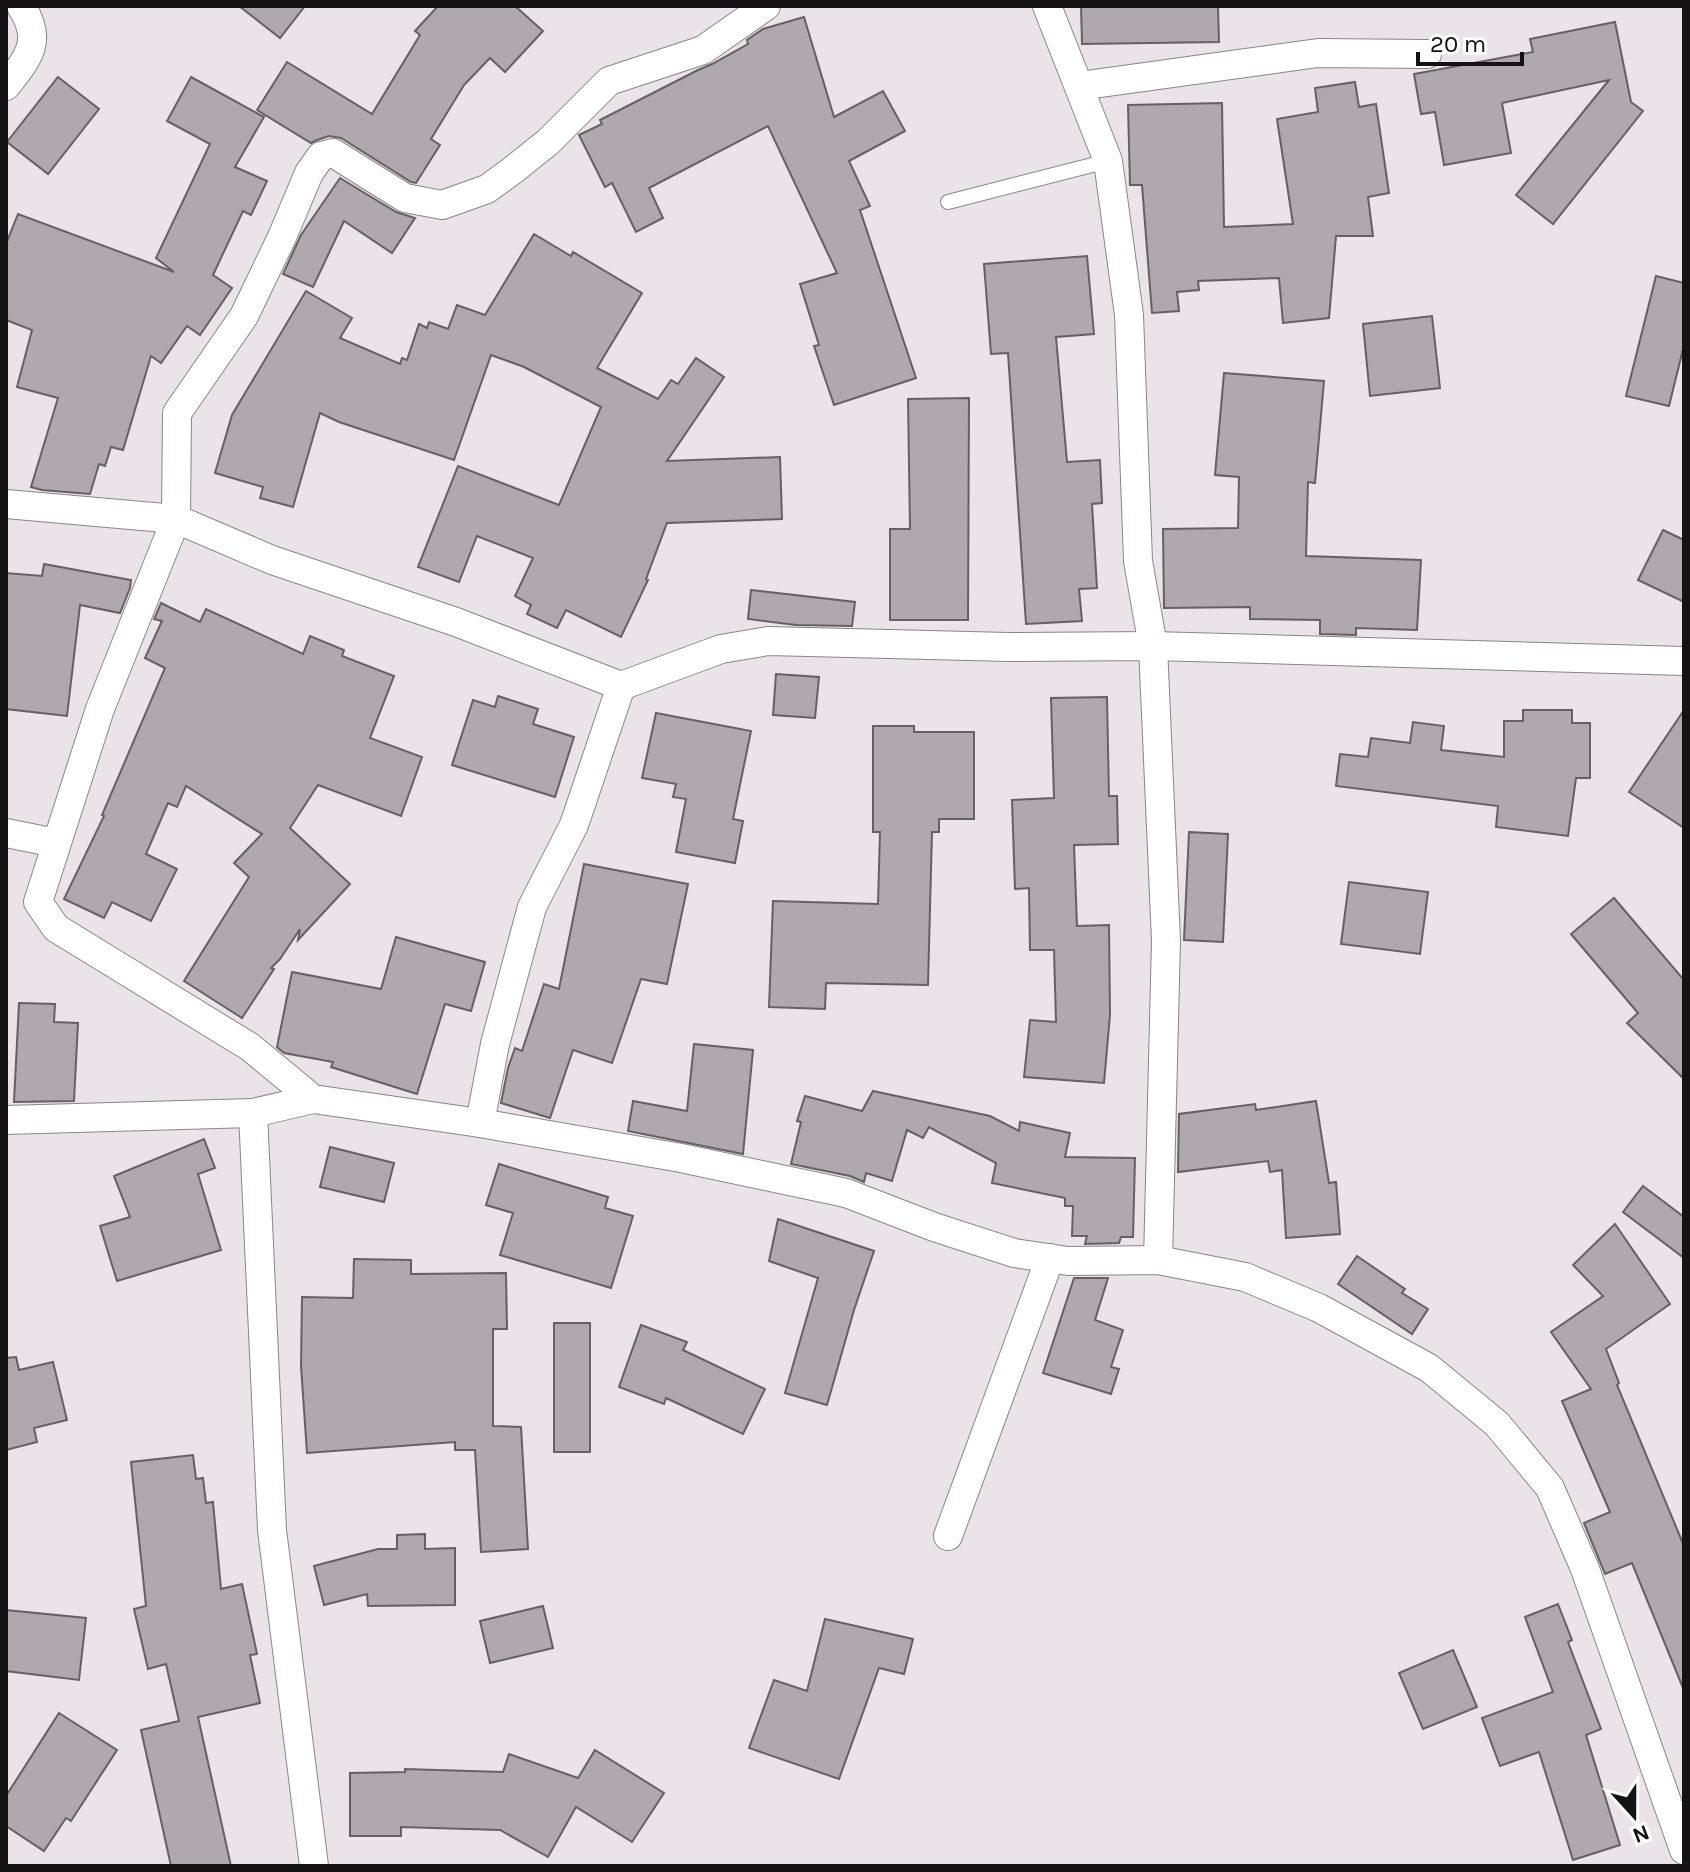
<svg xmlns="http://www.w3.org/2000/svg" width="1690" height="1872" viewBox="0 0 1690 1872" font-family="Karla,sans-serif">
  <rect width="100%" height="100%" fill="#eae3e7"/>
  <g fill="#afa8ac" stroke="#666064" stroke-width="2">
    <path d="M 239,6 L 305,6 L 280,38 Z"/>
    <path d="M 438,6 L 515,6 L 543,31 L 505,72 L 490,58 L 464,85 L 431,139 L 440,145 L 416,183 L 411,182 L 341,138 L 329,136 L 317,140 L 311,143 L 257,110 L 287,62 L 372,114 L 420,35 L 415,31 Z"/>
    <path d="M 1081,6 L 1218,6 L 1219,42 L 1082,44 Z"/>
    <path d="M 804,17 L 834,117 L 883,91 L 905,131 L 849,161 L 870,206 L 860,210 L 916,378 L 834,405 L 814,346 L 819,345 L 800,284 L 837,273 L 768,126 L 649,188 L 663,218 L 636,232 L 612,183 L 605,187 L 579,135 L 602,124 L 600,120 L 698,70 L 712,64 L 748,44 L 747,40 L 763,29 Z"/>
    <path d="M 1615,22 L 1631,102 L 1643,111 L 1553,224 L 1516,195 L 1609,80 L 1502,103 L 1511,153 L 1444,165 L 1435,112 L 1421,114 L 1414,74 L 1533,52 L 1530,39 Z"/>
    <path d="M 58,77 L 99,109 L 48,174 L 7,142 Z"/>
    <path d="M 191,77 L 264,117 L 235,167 L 267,181 L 251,215 L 243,211 L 213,275 L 232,288 L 200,335 L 187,326 L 161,363 L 151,356 L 123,450 L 111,447 L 105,466 L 99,464 L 90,494 L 42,490 L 31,487 L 58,398 L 17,387 L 32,330 L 6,320 L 6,244 L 18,214 L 174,272 L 156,258 L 210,144 L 167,121 Z"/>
    <path d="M 1355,82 L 1359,107 L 1376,104 L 1389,193 L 1368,197 L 1373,236 L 1336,236 L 1329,318 L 1283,323 L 1279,278 L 1198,281 L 1199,290 L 1177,292 L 1179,311 L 1152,313 L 1142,185 L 1130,185 L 1128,105 L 1222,103 L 1224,227 L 1293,224 L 1277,119 L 1318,112 L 1315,88 Z"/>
    <path d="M 340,178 L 396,212 L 415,218 L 392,253 L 344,221 L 313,287 L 283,274 L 301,235 Z"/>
    <path d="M 534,234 L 571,256 L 573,252 L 642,293 L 597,368 L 658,399 L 671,380 L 678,384 L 696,358 L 724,377 L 667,461 L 780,457 L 782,519 L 667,523 L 646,579 L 648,580 L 621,637 L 566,610 L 557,628 L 527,614 L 531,605 L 515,596 L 533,558 L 477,536 L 459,582 L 418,567 L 458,466 L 559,505 L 601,407 L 524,367 L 491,355 L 454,460 L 339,422 L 320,413 L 293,507 L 260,498 L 263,487 L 215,473 L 232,415 L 306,291 L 352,318 L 340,338 L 400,364 L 402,358 L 407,360 L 419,324 L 427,328 L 429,322 L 448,329 L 457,305 L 485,315 Z"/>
    <path d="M 1087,256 L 1094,334 L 1056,337 L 1067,462 L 1100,460 L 1102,503 L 1092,504 L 1097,588 L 1079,589 L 1082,621 L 1026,624 L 1008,353 L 991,354 L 984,264 Z"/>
    <path d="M 1656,276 L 1684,283 L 1684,345 L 1669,406 L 1626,396 Z"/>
    <path d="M 1432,316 L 1440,388 L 1370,396 L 1363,324 Z"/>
    <path d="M 1224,373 L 1324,381 L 1315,483 L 1308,482 L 1306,556 L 1421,560 L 1417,630 L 1356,628 L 1356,635 L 1320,634 L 1320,620 L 1250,619 L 1250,607 L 1164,608 L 1163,529 L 1238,528 L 1239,477 L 1215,475 Z"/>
    <path d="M 969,398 L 968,620 L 890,620 L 890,529 L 910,529 L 908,399 Z"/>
    <path d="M 1663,530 L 1684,540 L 1684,602 L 1638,580 Z"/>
    <path d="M 44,564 L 131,580 L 130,588 L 120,613 L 80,605 L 67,716 L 6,709 L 6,573 L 42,576 Z"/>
    <path d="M 751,590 L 855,602 L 852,626 L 796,625 L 748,619 Z"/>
    <path d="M 161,603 L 200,622 L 206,609 L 303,654 L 310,636 L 344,650 L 342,656 L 394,676 L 370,738 L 422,757 L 401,816 L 318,785 L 290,828 L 350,884 L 298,940 L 300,929 L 280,959 L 271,968 L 274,969 L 242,1018 L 184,981 L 249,877 L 234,863 L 262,834 L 186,786 L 177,807 L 168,803 L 146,854 L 177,869 L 151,921 L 112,902 L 104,918 L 64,899 L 104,816 L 102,815 L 165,668 L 145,658 L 162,621 L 154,619 Z"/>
    <path d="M 776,674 L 819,677 L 815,718 L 773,715 Z"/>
    <path d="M 498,696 L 538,709 L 533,724 L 574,737 L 555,797 L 452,765 L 473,700 L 495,707 Z"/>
    <path d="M 1107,697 L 1109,796 L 1117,796 L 1118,844 L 1074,845 L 1077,926 L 1109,925 L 1110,1015 L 1104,1083 L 1024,1077 L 1030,1020 L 1056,1022 L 1054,950 L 1030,950 L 1029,888 L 1015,889 L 1012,800 L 1054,798 L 1051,698 Z"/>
    <path d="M 1523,710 L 1572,710 L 1572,723 L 1590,723 L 1590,778 L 1576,778 L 1568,836 L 1496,827 L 1498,806 L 1336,786 L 1340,754 L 1368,757 L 1371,738 L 1410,743 L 1413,722 L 1444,726 L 1441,750 L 1504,757 L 1504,721 L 1523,721 Z"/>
    <path d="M 1684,710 L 1684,828 L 1629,792 Z"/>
    <path d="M 656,713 L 751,731 L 733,819 L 743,821 L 735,863 L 676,852 L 686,799 L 673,797 L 676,784 L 642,778 Z"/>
    <path d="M 873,726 L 914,726 L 914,732 L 974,732 L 974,819 L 939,819 L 939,832 L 932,832 L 928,985 L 826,983 L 825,1009 L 769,1007 L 773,901 L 878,904 L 880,832 L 873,832 Z"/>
    <path d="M 1189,832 L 1228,834 L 1223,942 L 1184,940 Z"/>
    <path d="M 584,864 L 688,884 L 667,984 L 641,979 L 612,1063 L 573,1050 L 550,1118 L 501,1103 L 508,1068 L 515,1048 L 522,1051 L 544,984 L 559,989 Z"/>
    <path d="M 1349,882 L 1428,892 L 1420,954 L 1341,944 Z"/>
    <path d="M 1614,898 L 1684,980 L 1684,1079 L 1627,1023 L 1638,1013 L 1571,934 Z"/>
    <path d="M 396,937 L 485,962 L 471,1011 L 445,1004 L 417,1094 L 331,1067 L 333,1062 L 284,1053 L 277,1047 L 292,972 L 381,989 Z"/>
    <path d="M 19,1003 L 55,1004 L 54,1022 L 78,1023 L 74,1101 L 14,1102 Z"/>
    <path d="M 694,1044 L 753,1050 L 743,1154 L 628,1131 L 633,1101 L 687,1111 Z"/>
    <path d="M 873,1091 L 990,1116 L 1019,1131 L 1020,1122 L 1070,1133 L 1065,1157 L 1135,1158 L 1133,1237 L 1121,1237 L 1119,1243 L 1085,1244 L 1087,1236 L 1072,1236 L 1073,1206 L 1065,1206 L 1065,1198 L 992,1183 L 996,1163 L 929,1127 L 923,1138 L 907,1130 L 892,1181 L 866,1173 L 864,1182 L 850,1176 L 791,1164 L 801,1122 L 797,1121 L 805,1096 L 862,1111 Z"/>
    <path d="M 1316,1101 L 1329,1183 L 1336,1182 L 1340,1234 L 1286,1238 L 1282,1170 L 1270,1172 L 1268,1161 L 1178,1172 L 1179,1114 L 1255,1104 L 1256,1110 Z"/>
    <path d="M 204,1139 L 215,1168 L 198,1174 L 221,1250 L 117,1281 L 100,1226 L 130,1217 L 114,1176 Z"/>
    <path d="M 330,1147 L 394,1163 L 384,1202 L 320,1187 Z"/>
    <path d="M 499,1164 L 608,1197 L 605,1208 L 633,1216 L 611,1288 L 500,1255 L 513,1213 L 486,1205 Z"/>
    <path d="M 1643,1186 L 1684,1217 L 1684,1258 L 1623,1212 Z"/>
    <path d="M 778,1219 L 874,1251 L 854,1310 L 827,1405 L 785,1393 L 818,1278 L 769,1261 Z"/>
    <path d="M 1615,1224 L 1670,1304 L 1606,1349 L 1619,1383 L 1617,1385 L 1684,1546 L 1683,1688 L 1632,1563 L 1605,1574 L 1584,1523 L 1610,1512 L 1562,1401 L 1591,1389 L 1551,1332 L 1603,1296 L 1573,1265 Z"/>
    <path d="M 1357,1256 L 1405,1289 L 1402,1293 L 1428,1309 L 1412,1334 L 1338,1284 Z"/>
    <path d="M 354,1259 L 411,1260 L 411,1274 L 506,1273 L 507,1329 L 493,1329 L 493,1426 L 521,1427 L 528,1549 L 481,1552 L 475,1450 L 455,1450 L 455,1442 L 307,1453 L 301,1366 L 302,1297 L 353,1298 Z"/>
    <path d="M 1074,1278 L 1108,1278 L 1095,1320 L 1123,1330 L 1111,1367 L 1119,1369 L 1111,1394 L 1043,1373 Z"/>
    <rect x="554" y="1323" width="36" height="129"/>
    <path d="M 641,1325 L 687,1342 L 683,1350 L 765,1389 L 743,1434 L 666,1398 L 664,1404 L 619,1387 Z"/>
    <path d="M 16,1357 L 19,1370 L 53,1362 L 67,1420 L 34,1428 L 37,1442 L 6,1450 L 6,1358 Z"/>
    <path d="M 193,1455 L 196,1479 L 203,1478 L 206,1503 L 213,1502 L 221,1589 L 242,1584 L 257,1654 L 250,1655 L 260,1703 L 198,1717 L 231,1866 L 171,1866 L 141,1730 L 179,1721 L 166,1664 L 148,1669 L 134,1609 L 146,1606 L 131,1462 Z"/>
    <path d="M 425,1534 L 425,1549 L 455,1548 L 455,1605 L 368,1606 L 367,1594 L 324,1605 L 314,1566 L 378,1549 L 397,1549 L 397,1535 Z"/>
    <path d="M 1558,1604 L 1572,1640 L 1568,1642 L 1601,1729 L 1586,1735 L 1620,1845 L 1573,1860 L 1539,1752 L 1500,1766 L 1482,1718 L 1553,1692 L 1525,1617 Z"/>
    <path d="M 543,1606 L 553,1648 L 490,1663 L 480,1621 Z"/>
    <path d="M 6,1610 L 86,1618 L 79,1680 L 6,1671 Z"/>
    <path d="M 825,1619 L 913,1639 L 904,1674 L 879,1668 L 839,1779 L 749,1748 L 774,1680 L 807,1691 Z"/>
    <path d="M 1453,1650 L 1477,1707 L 1423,1729 L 1399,1673 Z"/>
    <path d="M 59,1713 L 117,1750 L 71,1821 L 66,1818 L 44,1851 L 6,1826 L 6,1796 Z"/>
    <path d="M 595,1750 L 664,1793 L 632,1842 L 576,1807 L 548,1857 L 500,1830 L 401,1827 L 401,1836 L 350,1836 L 350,1773 L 405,1772 L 405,1769 L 503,1772 L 509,1754 L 578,1778 Z"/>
  </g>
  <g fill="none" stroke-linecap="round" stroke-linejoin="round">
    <g stroke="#8b8588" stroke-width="16">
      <path id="service" d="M 948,202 L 1108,161"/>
    </g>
    <g stroke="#8b8588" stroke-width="30">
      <g id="minor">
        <path d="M 1047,6 L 1108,161 L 1129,315 L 1138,561 L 1153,646 L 1166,941 L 1158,1260"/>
        <path d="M 6,86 C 28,58 44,41 21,6"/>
        <path d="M 1079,86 L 1318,53 L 1427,54"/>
        <path d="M 6,504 L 176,519 L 177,413 L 244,316 L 282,237 L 309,173 L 321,156 L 333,153 L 405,198 L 442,205 L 487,189 L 513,170 L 548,142 L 609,81 L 703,50 L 766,6"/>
        <path d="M 1684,661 L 1153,646 L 1009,647 L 768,641 L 721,649 L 621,686 L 456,622 L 272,560 L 176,519 L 100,709 L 38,902 L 56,928 L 250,1047 L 313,1099 L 480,1123 L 681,1158 L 846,1193 L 934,1227 L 1014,1253 L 1068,1261 L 1158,1260 L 1245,1277 L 1319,1308 L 1429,1368 L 1497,1424 L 1550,1488 L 1585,1569 L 1684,1850"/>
        <path d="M 6,833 L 56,843"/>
        <path d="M 313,1099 L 253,1113 L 272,1530 L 314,1866"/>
        <path d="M 6,1120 L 253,1113"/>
        <path d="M 480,1123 L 495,1044 L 532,907 L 574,825 L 621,686"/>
        <path d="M 948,1536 L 1050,1258"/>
      </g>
    </g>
    <use href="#service" stroke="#fff" stroke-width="14"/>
    <use href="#minor" stroke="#fff" stroke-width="28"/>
  </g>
  <rect width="1690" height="1872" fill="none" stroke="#151214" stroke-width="16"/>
  <g transform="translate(1634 1816) rotate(159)" stroke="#ffffff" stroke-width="6" paint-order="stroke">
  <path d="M0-6L14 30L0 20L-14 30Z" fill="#151214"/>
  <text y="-12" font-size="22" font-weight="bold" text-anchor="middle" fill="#151214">N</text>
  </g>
  <path d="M1418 52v12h104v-12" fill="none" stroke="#151214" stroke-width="4"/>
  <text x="1430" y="52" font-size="24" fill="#151214" stroke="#ffffff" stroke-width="6" paint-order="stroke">20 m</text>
</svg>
